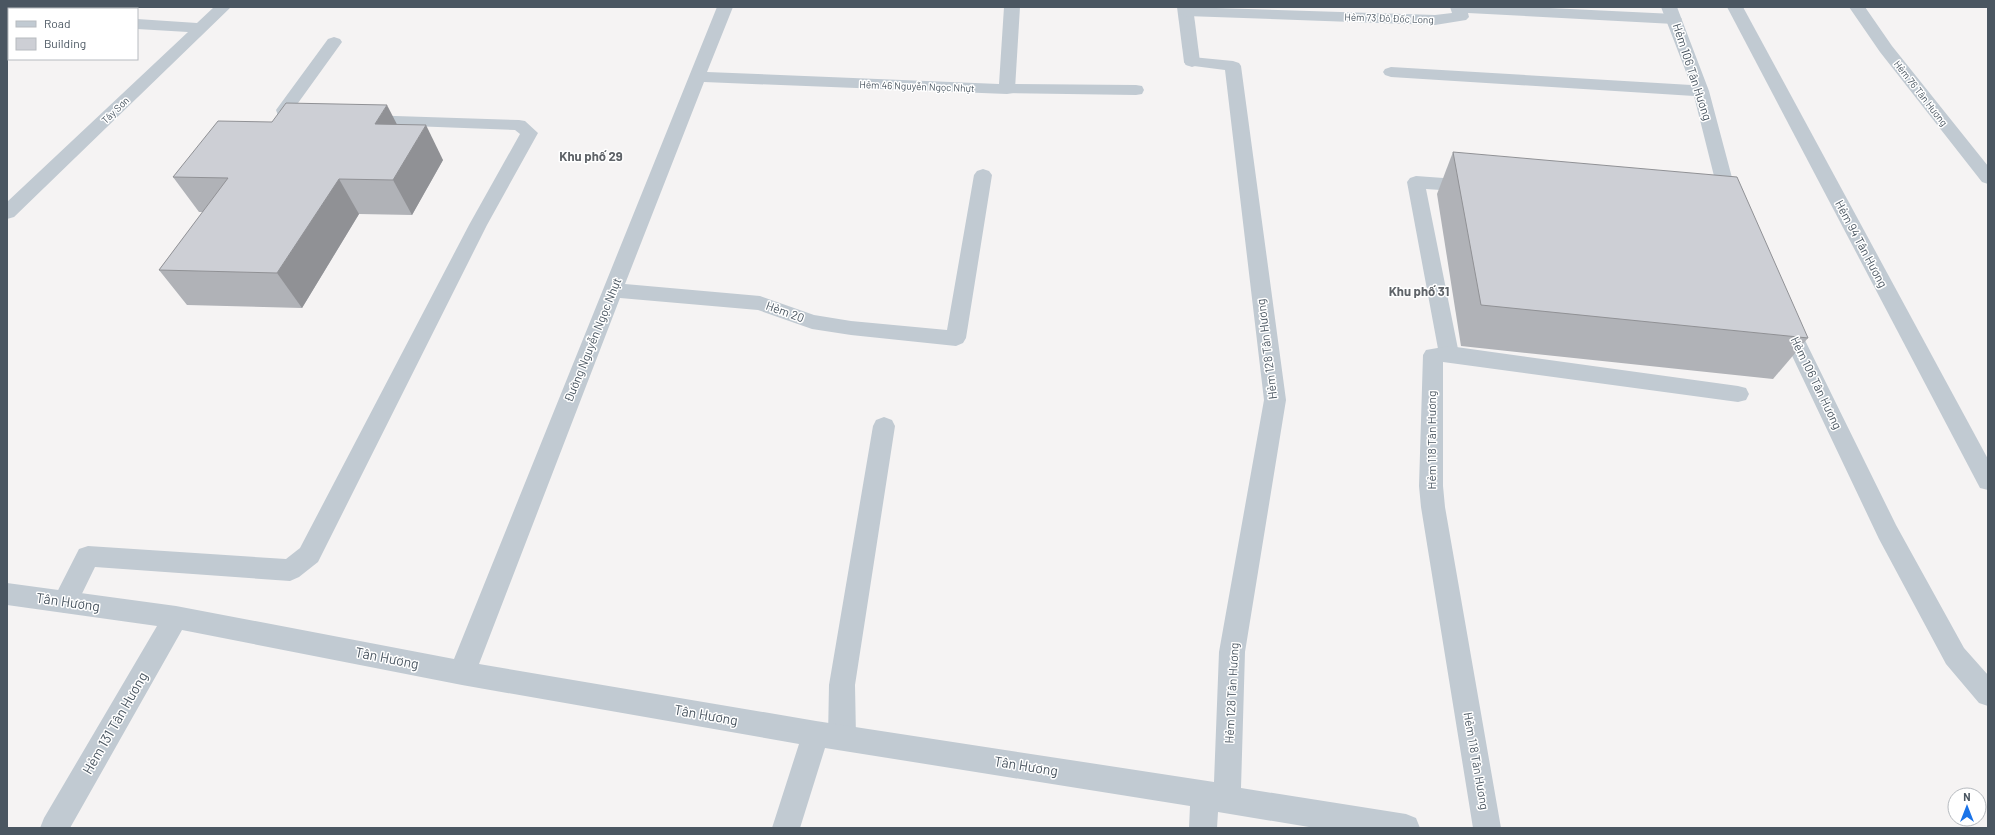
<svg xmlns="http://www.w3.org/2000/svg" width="1995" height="835" viewBox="0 0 1995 835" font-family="Barlow,sans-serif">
  <rect width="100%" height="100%" fill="#f5f3f3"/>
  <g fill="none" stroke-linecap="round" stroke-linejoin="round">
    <g fill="#c1cad2" fill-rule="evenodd">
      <path d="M 1177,7 L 1193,7 L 1200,62 L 1198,65 L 1192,67 L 1186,65 L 1184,62 Z"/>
      <path d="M 1661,7 L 1677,7 L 1709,91 L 1739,204 L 1737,208 L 1730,210 L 1723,208 L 1721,204 L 1694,96 L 1391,77 L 1385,75 L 1383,72 L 1385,69 L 1391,67 L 1691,85 Z"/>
      <path d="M 1727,7 L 1743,7 L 1988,459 L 1988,490 L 1980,488 Z"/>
      <path d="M 334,37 L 340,39 L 342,42 L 293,110 L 293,112 L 305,114 L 308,118 L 305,122 L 299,123 L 280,121 L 276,110 L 328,39 Z"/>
      <path d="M 1007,84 L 1136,85 L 1142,86 L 1144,90 L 1142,94 L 1136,95 L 1001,93 L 999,89 L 1001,85 Z"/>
      <path d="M 365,115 L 519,120 L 525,121 L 538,133 L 487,225 L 318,562 L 299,577 L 290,581 L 95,567 L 74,610 L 65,613 L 56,610 L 52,602 L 79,549 L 88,546 L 286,559 L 300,548 L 469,225 L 520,134 L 515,130 L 359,124 L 356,120 L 359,116 Z"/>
      <path d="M 1416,176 L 1471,180 L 1477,182 L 1480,186 L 1477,190 L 1471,192 L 1426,189 L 1459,354 L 1456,359 L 1449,362 L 1442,359 L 1439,354 L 1407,182 L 1410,178 Z"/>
      <path d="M 1786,315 L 1793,317 L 1796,322 L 1896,525 L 1964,648 L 1988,675 L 1988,706 L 1979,703 L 1946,664 L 1879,539 L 1776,322 L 1779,317 Z"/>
      <path d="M 884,417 L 892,420 L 895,426 L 855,685 L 856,737 L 852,746 L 842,750 L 832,746 L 828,737 L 829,685 L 873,426 L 876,420 Z"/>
    </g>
    <g fill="#c1cad2" fill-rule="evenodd">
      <path d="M 13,7 L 30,7 L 28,9 L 11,9 Z"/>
      <path d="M 214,7 L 231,7 L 14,217 L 7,219 L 7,202 L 188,32 L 137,29 L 137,19 L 197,23 Z"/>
      <path d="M 717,7 L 733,7 L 707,72 L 999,84 L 1004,7 L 1020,7 L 1015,89 L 1013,93 L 1007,94 L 704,82 L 625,284 L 760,296 L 814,315 L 851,321 L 947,330 L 974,175 L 977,171 L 983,169 L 989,171 L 992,175 L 966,338 L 963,343 L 956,346 L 851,335 L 812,329 L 758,310 L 620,298 L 479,664 L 816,721 L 1214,782 L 1219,652 L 1264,400 L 1225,70 L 1186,65 L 1184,62 L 1186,59 L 1192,57 L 1233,61 L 1239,63 L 1241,66 L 1286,400 L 1245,652 L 1241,788 L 1406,814 L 1416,818 L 1420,828 L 1315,828 L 1218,812 L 1217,828 L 1189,828 L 1190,806 L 825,748 L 800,828 L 772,828 L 799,744 L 462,685 L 182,630 L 70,828 L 40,828 L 44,818 L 157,626 L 7,605 L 7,583 L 176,606 L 454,659 Z"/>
      <path d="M 1184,7 L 1435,15 L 1452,13 L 1450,7 L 1529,7 L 1674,14 L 1679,16 L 1682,19 L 1679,22 L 1674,24 L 1468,13 L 1469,17 L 1466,20 L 1435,25 L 1186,16 L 1181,14 L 1178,11 Z"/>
      <path d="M 1849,7 L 1865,7 L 1892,46 L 1988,166 L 1988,184 L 1982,182 L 1880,52 Z"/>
      <path d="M 1449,346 L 1738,386 L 1746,388 L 1749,394 L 1746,400 L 1738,402 L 1443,362 L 1443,486 L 1445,507 L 1501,828 L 1473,828 L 1421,507 L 1419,486 L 1423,355 L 1426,350 Z"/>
    </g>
  </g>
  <g fill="#b0b2b7">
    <path d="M 397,125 L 443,160 L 412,215 L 359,214 L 302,308 L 187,305 L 159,270 L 203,212 L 199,212 L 173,177 Z"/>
    <path d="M 1453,152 L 1808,338 L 1773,379 L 1461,346 L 1437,194 Z"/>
  </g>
  <g fill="#909195">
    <path d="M 387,105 L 405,140 L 375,124 Z"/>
    <path d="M 426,125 L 443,160 L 412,215 L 393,180 Z"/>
    <path d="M 339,179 L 359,214 L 302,308 L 277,273 Z"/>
  </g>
  <g fill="#cdcfd5" stroke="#909195">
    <path d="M 286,103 L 387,105 L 375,124 L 426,125 L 393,180 L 339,179 L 277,273 L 159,270 L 228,178 L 173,177 L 218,121 L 272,122 Z"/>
    <path d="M 1453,152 L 1737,177 L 1808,338 L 1481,305 Z"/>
  </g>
  <g text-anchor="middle" stroke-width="3" stroke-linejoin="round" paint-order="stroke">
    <g font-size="10" fill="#4a5661" stroke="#fff">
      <text transform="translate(1389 18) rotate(2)" y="4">Hẻm 73 Đô Đốc Long</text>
      <text transform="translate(917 86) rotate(2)" y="4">Hẻm 46 Nguyễn Ngọc Nhựt</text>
      <text transform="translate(1921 93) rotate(52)" y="4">Hẻm 76 Tân Hương</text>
      <text transform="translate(115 110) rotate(-44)" y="4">Tây Sơn</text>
    </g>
    <g font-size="12" fill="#4a5661" stroke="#fff">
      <text transform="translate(1692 72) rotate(72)" y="4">Hẻm 106 Tân Hương</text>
      <text transform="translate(1861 244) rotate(62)" y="4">Hẻm 94 Tân Hương</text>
      <text transform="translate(785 312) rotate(20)" y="4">Hẻm 20</text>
      <text transform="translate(593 340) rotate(-68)" y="4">Đường Nguyễn Ngọc Nhựt</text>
      <text transform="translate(1267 349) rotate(-97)" y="4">Hẻm 128 Tân Hương</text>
      <text transform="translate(1816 383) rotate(64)" y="4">Hẻm 106 Tân Hương</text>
      <text transform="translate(1432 440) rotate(-90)" y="4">Hẻm 118 Tân Hương</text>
      <text transform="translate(1232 693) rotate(-87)" y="4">Hẻm 128 Tân Hương</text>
      <text transform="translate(1476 761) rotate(80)" y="4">Hẻm 118 Tân Hương</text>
    </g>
    <g font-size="13" font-weight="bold" fill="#5f6368" stroke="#fff">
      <text x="591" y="161">Khu phố 29</text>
      <text x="1419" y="296">Khu phố 31</text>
    </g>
    <g font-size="14" fill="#4a5661" stroke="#fff">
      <text transform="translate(68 602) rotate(8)" y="5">Tân Hương</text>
      <text transform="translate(387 658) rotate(11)" y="5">Tân Hương</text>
      <text transform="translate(706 715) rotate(10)" y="5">Tân Hương</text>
      <text transform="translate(115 723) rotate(-60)" y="5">Hẻm 131 Tân Hương</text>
      <text transform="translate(1026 766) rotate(9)" y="5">Tân Hương</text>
    </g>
  </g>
  <rect width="1995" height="835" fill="none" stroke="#4a5661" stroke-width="16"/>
  <rect x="8" y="8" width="130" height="52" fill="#ffffff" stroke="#b7bbc0"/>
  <rect x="16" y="21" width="20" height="6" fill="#c1cad2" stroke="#b7bbc0"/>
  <text x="44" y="28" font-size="12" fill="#4a5661">Road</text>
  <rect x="16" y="38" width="20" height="12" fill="#cdcfd5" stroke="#b7bbc0"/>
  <text x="44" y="48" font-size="12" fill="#4a5661">Building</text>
  <g transform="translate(1967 807)"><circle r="19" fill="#ffffff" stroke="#b7bbc0"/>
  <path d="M0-3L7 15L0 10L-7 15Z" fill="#1a73e8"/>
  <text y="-6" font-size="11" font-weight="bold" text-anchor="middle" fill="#4a5661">N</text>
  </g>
</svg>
